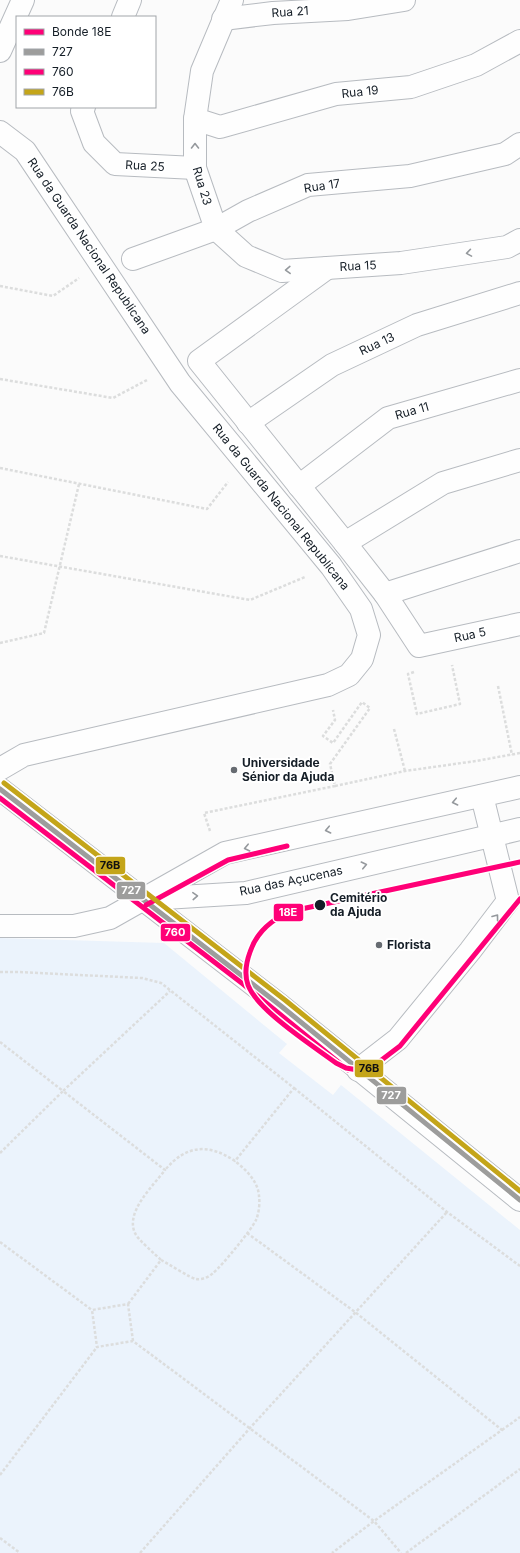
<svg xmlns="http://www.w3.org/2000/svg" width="520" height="1553" viewBox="0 0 520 1553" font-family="Inter,sans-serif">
  <rect width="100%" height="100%" fill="#fbfbfb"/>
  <path fill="#ebf3fc" d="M 0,938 L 164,943 L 287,1044 L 279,1053 L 333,1095 L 341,1085 L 520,1230 L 520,1553 L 0,1553 Z"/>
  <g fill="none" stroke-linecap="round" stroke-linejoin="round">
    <g stroke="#b7bbc0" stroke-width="24">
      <g id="minor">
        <path d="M 232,0 L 202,71 L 195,119 L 195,168 L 216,229 L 246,256 L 282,271 L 401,263 L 507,247 L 520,240"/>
        <path d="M 123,17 L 130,0"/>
        <path d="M 223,19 L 273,13 L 348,9 L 404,0"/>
        <path d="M 0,51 L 23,0"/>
        <path d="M 84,107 L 82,111 L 94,143 L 115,164 L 195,168"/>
        <path d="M 195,119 L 220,127 L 336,94 L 411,87 L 476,65 L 520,41"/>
        <path d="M 0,132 L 25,151 L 180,383 L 331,566 L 361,609 L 369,635 L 362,659 L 349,675 L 328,685 L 24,755 L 0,769"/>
        <path d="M 133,259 L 216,229 L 248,211 L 308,185 L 410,176 L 505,154 L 520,144"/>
        <path d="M 327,268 L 199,361 L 345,543 L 385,594 L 419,646 L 520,624"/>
        <path d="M 248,423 L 332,365 L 417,325 L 520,293"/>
        <path d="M 299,486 L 388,418 L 520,380"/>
        <path d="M 345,543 L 443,483 L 520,460"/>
        <path d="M 385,594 L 520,551"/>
        <path d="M 0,789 L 281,1006 L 520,1200"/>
        <path d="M 148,899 L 246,893 L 520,829"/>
        <path d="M 0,926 L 74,926 L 110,918 L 225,853 L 520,787"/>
        <path d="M 358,1070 L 398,1039 L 470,951 L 508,901 L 482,796"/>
      </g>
    </g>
    <g stroke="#dcdddd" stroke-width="2.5" stroke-dasharray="3 2" stroke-linecap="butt">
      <path d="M 0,286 L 53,296 L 79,278"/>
      <path d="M 0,379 L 113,398 L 147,380"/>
      <path d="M 0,468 L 207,509 L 228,482"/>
      <path d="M 0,556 L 250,600 L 305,577"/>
      <path d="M 0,643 L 44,633 L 79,484"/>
      <path d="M 414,672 L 408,674 L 417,714 L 460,704 L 452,665"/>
      <path d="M 498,686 L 512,755"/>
      <path d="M 394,729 L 405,771"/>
      <path d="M 335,786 L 405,771 L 476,761 L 520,753"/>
      <path d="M 210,831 L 204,813 L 335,786 L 330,764 L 370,708 L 362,702 L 333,743 L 323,736 L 335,720 L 333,710"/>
      <path d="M 0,972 L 18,972 L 142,978 L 161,983 L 294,1088 L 235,1161 C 208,1143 186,1145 165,1170"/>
      <path d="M 0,1042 L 63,1091 L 170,991"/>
      <path d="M 294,1088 L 447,1212 L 520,1266"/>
      <path d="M 0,1153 L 63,1091 L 165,1170 C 153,1186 125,1212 135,1233 C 138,1240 155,1254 161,1260 L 128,1304"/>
      <path d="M 247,1233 L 355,1312 L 502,1430 L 374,1521 L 332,1553"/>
      <path d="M 0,1242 L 92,1310"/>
      <path d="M 161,1260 C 169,1264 190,1278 196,1279 C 202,1280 209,1277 213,1273 C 221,1267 252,1229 256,1220 C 259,1213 260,1203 259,1196 C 258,1181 246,1170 235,1161"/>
      <path d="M 133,1341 L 128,1304 L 92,1310 L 97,1347 L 133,1341 L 374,1521 L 401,1553"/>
      <path d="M 502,1430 L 520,1417"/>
      <path d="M 0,1475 L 97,1347"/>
      <path d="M 0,1538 L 20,1553"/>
      <path d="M 140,1553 L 250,1428 L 447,1212"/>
      <path d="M 406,1553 L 520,1469"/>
    </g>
    <use href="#minor" stroke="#fefefe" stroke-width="22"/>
    <g stroke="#fff" stroke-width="8">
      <path id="bus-1" d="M 0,789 L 281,1006 L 520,1200"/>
    </g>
    <g stroke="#fff" stroke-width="8">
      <g id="bus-2">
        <path d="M 0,798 L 243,984 L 348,1070"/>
        <path d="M 146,905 L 228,860 L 287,846"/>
      </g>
    </g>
    <g stroke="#fff" stroke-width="8">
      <path id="bus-3" d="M 4,783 L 285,1000 L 520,1191"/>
    </g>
    <use href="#bus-1" stroke="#9d9d9c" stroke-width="5"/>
    <use href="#bus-2" stroke="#f07" stroke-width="5"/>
    <use href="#bus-3" stroke="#c4a519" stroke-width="5"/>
    <g stroke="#fff" stroke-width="8">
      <path id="tram-1" d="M 520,862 L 292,911 C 272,919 257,931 250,952 C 246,963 244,974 248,985 C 257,1010 313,1046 336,1063 L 346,1068 L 358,1070 L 371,1068 L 400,1046 L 520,899"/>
    </g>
    <use href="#tram-1" stroke="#f07" stroke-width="5"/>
  </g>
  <defs><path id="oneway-chevron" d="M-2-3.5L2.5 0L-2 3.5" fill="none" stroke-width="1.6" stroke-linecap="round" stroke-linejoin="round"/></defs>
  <g stroke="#95999d">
    <use href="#oneway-chevron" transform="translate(195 146) rotate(-90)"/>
    <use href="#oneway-chevron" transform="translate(469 253) rotate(171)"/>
    <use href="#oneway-chevron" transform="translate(288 270) rotate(178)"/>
    <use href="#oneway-chevron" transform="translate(455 802) rotate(168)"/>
    <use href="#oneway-chevron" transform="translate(328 830) rotate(168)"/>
    <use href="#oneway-chevron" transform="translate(247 848) rotate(167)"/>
    <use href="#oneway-chevron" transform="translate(364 865) rotate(-13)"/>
    <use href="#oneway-chevron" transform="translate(195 896) rotate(-3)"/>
    <use href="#oneway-chevron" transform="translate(496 917) rotate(-53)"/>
  </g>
  <g fill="#666b71" stroke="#fff" stroke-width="1.5">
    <circle cx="234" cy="770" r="4"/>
    <circle cx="379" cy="945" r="4"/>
  </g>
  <circle fill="#151e27" stroke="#fff" stroke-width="1.5" cx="320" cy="905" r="6"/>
  <g text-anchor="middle" stroke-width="4" stroke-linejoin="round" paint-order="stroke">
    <g font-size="12" fill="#151e27" stroke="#fff">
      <text transform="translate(290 12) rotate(-4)" y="4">Rua 21</text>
      <text transform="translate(360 92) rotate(-6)" y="4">Rua 19</text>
      <text transform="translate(145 166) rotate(3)" y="4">Rua 25</text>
      <text transform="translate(202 186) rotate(73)" y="4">Rua 23</text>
      <text transform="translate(322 186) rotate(-9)" y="4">Rua 17</text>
      <text transform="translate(89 246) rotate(56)" y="4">Rua da Guarda Nacional Republicana</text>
      <text transform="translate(358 266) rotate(-3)" y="4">Rua 15</text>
      <text transform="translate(377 344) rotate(-25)" y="4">Rua 13</text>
      <text transform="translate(412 411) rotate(-16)" y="4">Rua 11</text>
      <text transform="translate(281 507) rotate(51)" y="4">Rua da Guarda Nacional Republicana</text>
      <text transform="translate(470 635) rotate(-12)" y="4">Rua 5</text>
      <text transform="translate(291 881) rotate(-12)" y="4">Rua das Açucenas</text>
    </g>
    <g font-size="12" font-weight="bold" fill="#151e27" stroke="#fff" text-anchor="start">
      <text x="242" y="767">Universidade<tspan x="242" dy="14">Sénior da Ajuda</tspan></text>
      <text x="387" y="949">Florista</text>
    </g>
    <g font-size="12" font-weight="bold" fill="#151e27" stroke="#fff" text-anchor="start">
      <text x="330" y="902">Cemitério<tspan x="330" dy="14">da Ajuda</tspan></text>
    </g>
  </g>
  <g stroke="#fff" stroke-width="1.5">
    <rect x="95" y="856" width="31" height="19" rx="4" fill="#c4a519"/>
    <rect x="116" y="881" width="30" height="19" rx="4" fill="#9d9d9c"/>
    <rect x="273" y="903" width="31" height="19" rx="4" fill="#f07"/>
    <rect x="160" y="923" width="31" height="19" rx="4" fill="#f07"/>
    <rect x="354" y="1059" width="30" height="19" rx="4" fill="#c4a519"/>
    <rect x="376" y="1086" width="31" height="19" rx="4" fill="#9d9d9c"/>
  </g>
  <g font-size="11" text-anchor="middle" font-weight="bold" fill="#fff">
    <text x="131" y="894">727</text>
    <text x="288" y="916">18E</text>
    <text x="175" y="936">760</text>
    <text x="391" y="1099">727</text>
  </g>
  <g font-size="11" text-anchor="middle" font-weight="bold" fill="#111">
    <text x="110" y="869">76B</text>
    <text x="369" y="1072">76B</text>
  </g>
  <rect x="16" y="16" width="140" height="92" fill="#ffffff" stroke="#a1a5a9"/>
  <rect x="24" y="29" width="20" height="6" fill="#ff0077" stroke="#a1a5a9"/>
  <text x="52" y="36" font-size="12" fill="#151e27">Bonde 18E</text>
  <rect x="24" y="49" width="20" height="6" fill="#9d9d9c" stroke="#a1a5a9"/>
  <text x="52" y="56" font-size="12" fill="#151e27">727</text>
  <rect x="24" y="69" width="20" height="6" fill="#ff0077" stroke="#a1a5a9"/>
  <text x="52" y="76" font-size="12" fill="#151e27">760</text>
  <rect x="24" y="89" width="20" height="6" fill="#c4a519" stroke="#a1a5a9"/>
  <text x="52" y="96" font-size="12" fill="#151e27">76B</text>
</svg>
